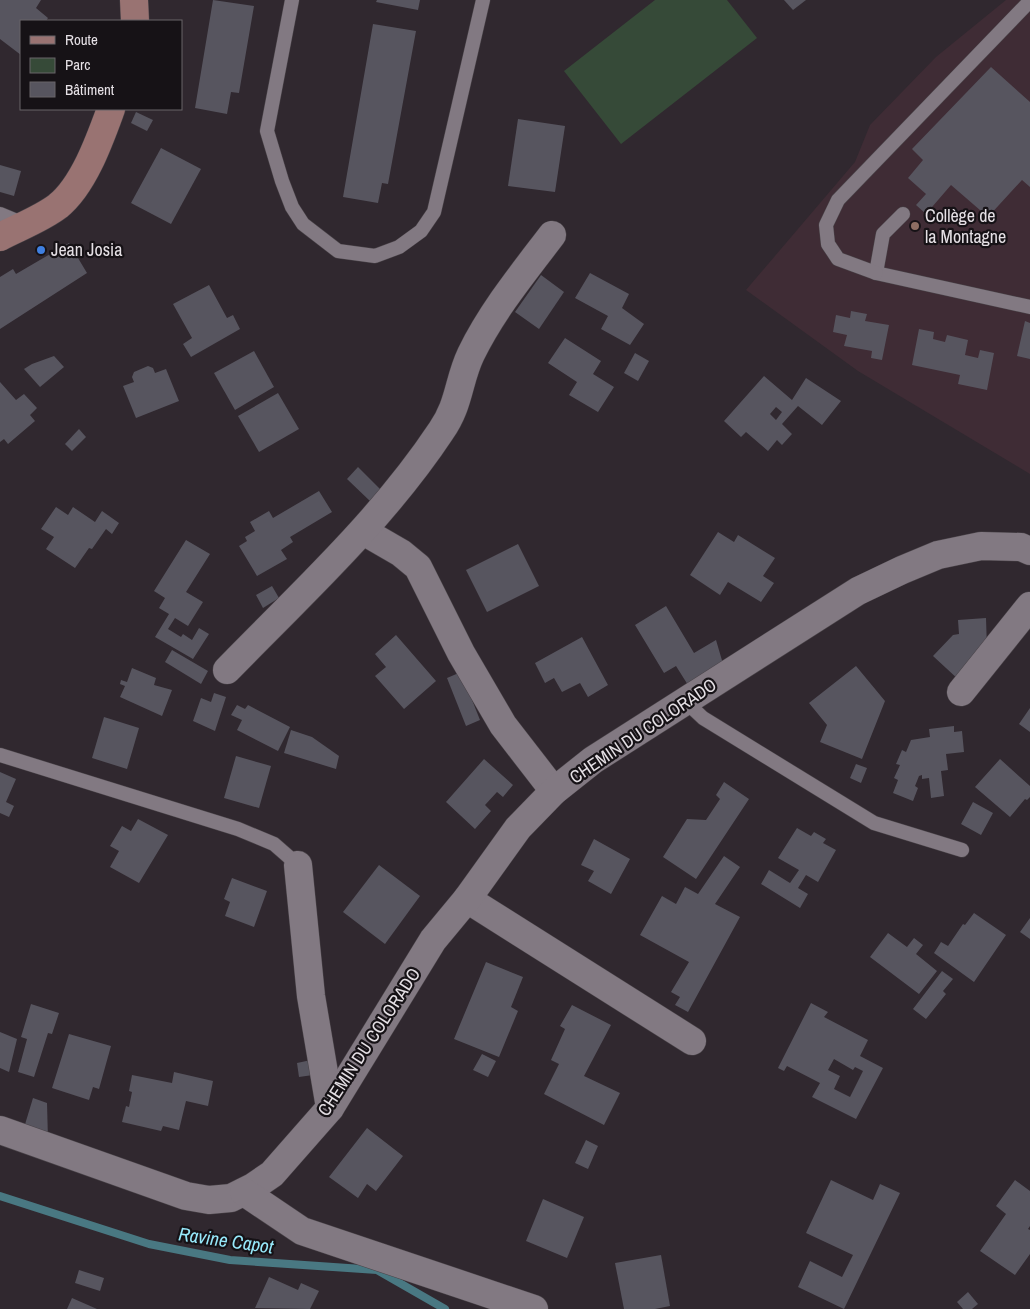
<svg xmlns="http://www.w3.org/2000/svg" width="1030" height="1309" viewBox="0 0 1030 1309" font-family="'Archivo Narrow',sans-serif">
  <rect width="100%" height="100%" fill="#30282f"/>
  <path fill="#3f2c35" d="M 1006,0 L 1030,0 L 1030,474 L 858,371 L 746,290 L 855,162 L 870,125 L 936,57 Z"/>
  <path fill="#364a38" d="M 655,0 L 727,0 L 757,38 L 621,144 L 564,71 Z"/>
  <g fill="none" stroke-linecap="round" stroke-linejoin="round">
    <path stroke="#497882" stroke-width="8" d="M 0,1196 L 149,1244 L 230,1260 L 377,1270 L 445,1309"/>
  </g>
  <g fill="#57555f" fill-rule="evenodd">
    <path d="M 0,0 L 41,0 L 36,8 L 48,18 L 46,21 L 21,21 L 21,55 L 0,39 Z"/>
    <path d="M 213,0 L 254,6 L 239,93 L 231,92 L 227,114 L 195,108 Z"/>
    <path d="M 377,0 L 420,0 L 418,10 L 376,2 Z"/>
    <path d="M 784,0 L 806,0 L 793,10 Z"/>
    <path d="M 373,24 L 416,31 L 388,184 L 382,183 L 378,203 L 343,197 Z"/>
    <path d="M 991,67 L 1030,102 L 1030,187 L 1022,180 L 988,217 L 951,185 L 926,214 L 916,205 L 926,194 L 908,178 L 923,160 L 912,149 Z"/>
    <path d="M 136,112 L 153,120 L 147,131 L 131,123 Z"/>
    <path d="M 518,119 L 565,126 L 555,192 L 508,186 Z"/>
    <path d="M 161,148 L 201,169 L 171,224 L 131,203 Z"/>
    <path d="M 0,165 L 21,171 L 14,196 L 0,192 Z"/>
    <path d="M 69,243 L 87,273 L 0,329 L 0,277 L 13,269 L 16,274 Z"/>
    <path d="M 590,273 L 629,294 L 622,308 L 644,324 L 630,345 L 601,329 L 608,316 L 575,298 Z"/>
    <path d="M 541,275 L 564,292 L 539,329 L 515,312 Z"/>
    <path d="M 209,285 L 227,318 L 233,315 L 240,329 L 191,357 L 183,344 L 192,338 L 173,304 Z"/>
    <path d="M 851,311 L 867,314 L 865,321 L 889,325 L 882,360 L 871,358 L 872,351 L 844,346 L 847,335 L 833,332 L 836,315 L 850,318 Z"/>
    <path d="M 1025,321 L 1030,323 L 1030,359 L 1017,356 Z"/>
    <path d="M 919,329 L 934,332 L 933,339 L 945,342 L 947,335 L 968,340 L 965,355 L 978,358 L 980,350 L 994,353 L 987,390 L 958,384 L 960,375 L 912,365 Z"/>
    <path d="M 565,338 L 601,361 L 593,374 L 614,387 L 598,412 L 569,395 L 577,382 L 548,363 Z"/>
    <path d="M 254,351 L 274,387 L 235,410 L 214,373 Z"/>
    <path d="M 635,353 L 649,361 L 638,381 L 624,373 Z"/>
    <path d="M 54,356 L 64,367 L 40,387 L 24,369 L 32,364 Z"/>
    <path d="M 148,366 L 153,368 L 155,373 L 166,369 L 179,401 L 136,418 L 123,386 L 134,382 L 132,377 L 134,372 Z"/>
    <path d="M 764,376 L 792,400 L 806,378 L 841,401 L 822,425 L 798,406 L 782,424 L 792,434 L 782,445 L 777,440 L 768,451 L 746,432 L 741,437 L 724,421 ZM 776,407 L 782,412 L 776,420 L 770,414 Z"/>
    <path d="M 0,382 L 16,400 L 24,394 L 37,408 L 30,415 L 35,421 L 8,444 L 4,439 L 0,442 Z"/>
    <path d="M 278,393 L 299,429 L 259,452 L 238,416 Z"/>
    <path d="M 79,429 L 86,437 L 72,451 L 65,444 Z"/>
    <path d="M 358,467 L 382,491 L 371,502 L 347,479 Z"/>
    <path d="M 319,491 L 332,512 L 290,537 L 293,542 L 281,550 L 287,559 L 257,576 L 239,546 L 247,541 L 245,537 L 255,531 L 250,522 L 269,511 L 273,518 Z"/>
    <path d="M 56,507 L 68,515 L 73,507 L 95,522 L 102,511 L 119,523 L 112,534 L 106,529 L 92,549 L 89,548 L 75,568 L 46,549 L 54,537 L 41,529 Z"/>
    <path d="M 718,532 L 734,542 L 738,535 L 775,558 L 763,576 L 774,583 L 761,602 L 728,582 L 720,595 L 690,575 Z"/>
    <path d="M 186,540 L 210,554 L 186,592 L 203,602 L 188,626 L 175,618 L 168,629 L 181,637 L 183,634 L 192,640 L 199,628 L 209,634 L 193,659 L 155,637 L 169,614 L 159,608 L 165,598 L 154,591 Z"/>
    <path d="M 518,544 L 539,586 L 487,612 L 466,570 Z"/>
    <path d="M 272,586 L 279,598 L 263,608 L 256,595 Z"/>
    <path d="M 666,606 L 694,653 L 716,640 L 726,674 L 693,693 L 676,666 L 664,673 L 635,625 Z"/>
    <path d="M 986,618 L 987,649 L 959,680 L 933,656 L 953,635 L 959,634 L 958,620 Z"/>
    <path d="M 396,635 L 436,681 L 404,709 L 375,676 L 386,667 L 375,654 Z"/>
    <path d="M 582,637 L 608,685 L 588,697 L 580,683 L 562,692 L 554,678 L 545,683 L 535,663 Z"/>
    <path d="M 172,650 L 208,671 L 201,684 L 165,662 Z"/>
    <path d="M 856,666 L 885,701 L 862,759 L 820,742 L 827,725 L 809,703 Z"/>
    <path d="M 132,668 L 156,678 L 154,685 L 172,690 L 162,716 L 120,697 L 125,686 L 120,684 L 121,680 L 127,682 Z"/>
    <path d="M 461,672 L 480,720 L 466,726 L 447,678 Z"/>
    <path d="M 214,693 L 226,697 L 215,731 L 193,721 L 201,698 L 211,702 Z"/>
    <path d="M 237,705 L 245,709 L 248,705 L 290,727 L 278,751 L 237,730 L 242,720 L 231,715 Z"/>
    <path d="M 1030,708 L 1030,732 L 1019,724 Z"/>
    <path d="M 104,717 L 139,728 L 127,769 L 92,758 Z"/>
    <path d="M 954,726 L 954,732 L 962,731 L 964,752 L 946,754 L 948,770 L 941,771 L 944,796 L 931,798 L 929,778 L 922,779 L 922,775 L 919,776 L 915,786 L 918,788 L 913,801 L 893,793 L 898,780 L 894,778 L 900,765 L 896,764 L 902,750 L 906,752 L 911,740 L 930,737 L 929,729 Z"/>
    <path d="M 291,730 L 312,737 L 339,756 L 336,769 L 284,753 Z"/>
    <path d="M 236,756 L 271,766 L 259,808 L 224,798 Z"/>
    <path d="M 484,759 L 513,785 L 503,797 L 497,792 L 485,805 L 491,811 L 475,829 L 446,802 Z"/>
    <path d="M 1000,759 L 1030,786 L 1030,797 L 1027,800 L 1025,799 L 1010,817 L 975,787 Z"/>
    <path d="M 856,764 L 867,768 L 861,783 L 850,778 Z"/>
    <path d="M 0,772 L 16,779 L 6,802 L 14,806 L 9,817 L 0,813 Z"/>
    <path d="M 724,782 L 749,799 L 696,879 L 663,857 L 687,819 L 706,820 L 720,799 L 716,795 Z"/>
    <path d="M 973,802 L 993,813 L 981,835 L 961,824 Z"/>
    <path d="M 138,819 L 168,835 L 139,883 L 110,867 L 119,851 L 110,846 L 122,826 L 131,831 Z"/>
    <path d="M 797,828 L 811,836 L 814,832 L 826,839 L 823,843 L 836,850 L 818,882 L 806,875 L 798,888 L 808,894 L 800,908 L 761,884 L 769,870 L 790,883 L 799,870 L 778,858 Z"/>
    <path d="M 594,839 L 630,859 L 611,894 L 588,881 L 594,871 L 581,865 Z"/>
    <path d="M 724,856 L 740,867 L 715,904 L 740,917 L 688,1012 L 675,1005 L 680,997 L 671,992 L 689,962 L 640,935 L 662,896 L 676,904 L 685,887 L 698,894 Z"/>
    <path d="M 379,865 L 420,896 L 385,944 L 343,912 Z"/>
    <path d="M 232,878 L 267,891 L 254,927 L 225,916 L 230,902 L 224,899 Z"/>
    <path d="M 974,913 L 1006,935 L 974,982 L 934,953 L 941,942 L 948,946 L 963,924 L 965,925 Z"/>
    <path d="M 1030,918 L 1030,939 L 1020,932 Z"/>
    <path d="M 888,933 L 907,947 L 914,938 L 923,945 L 916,954 L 937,971 L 919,994 L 870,957 Z"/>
    <path d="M 486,962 L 523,977 L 511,1007 L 518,1011 L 499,1057 L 454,1039 Z"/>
    <path d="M 942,971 L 953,979 L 943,991 L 946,994 L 926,1019 L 913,1009 Z"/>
    <path d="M 811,1003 L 828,1012 L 824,1017 L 868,1040 L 860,1056 L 883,1068 L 856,1119 L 812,1097 L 820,1083 L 787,1066 L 784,1071 L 778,1068 ZM 834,1059 L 853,1070 L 855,1067 L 863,1071 L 850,1097 L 834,1089 L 840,1076 L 828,1070 Z"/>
    <path d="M 31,1004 L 59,1013 L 52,1034 L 48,1033 L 34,1077 L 18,1072 L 27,1039 L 21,1037 Z"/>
    <path d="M 572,1005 L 611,1025 L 584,1076 L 620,1093 L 604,1125 L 544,1094 L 559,1064 L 551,1060 L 565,1029 L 560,1026 Z"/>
    <path d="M 0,1032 L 17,1039 L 9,1072 L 0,1068 Z"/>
    <path d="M 69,1034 L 111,1046 L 99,1089 L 93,1087 L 89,1100 L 52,1088 Z"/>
    <path d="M 482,1054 L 496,1061 L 488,1077 L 473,1070 Z"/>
    <path d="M 311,1060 L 313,1075 L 299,1077 L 297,1063 Z"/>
    <path d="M 174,1072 L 213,1081 L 208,1106 L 186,1101 L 179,1130 L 163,1126 L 161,1131 L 122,1122 L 126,1106 L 129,1107 L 132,1092 L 129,1091 L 132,1075 L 172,1083 Z"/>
    <path d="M 33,1098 L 47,1103 L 48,1140 L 23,1131 Z"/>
    <path d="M 367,1128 L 403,1156 L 376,1191 L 367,1184 L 358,1198 L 329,1177 Z"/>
    <path d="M 586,1140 L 598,1146 L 588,1169 L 575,1163 Z"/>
    <path d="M 831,1180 L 873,1200 L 880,1184 L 900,1193 L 844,1309 L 798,1287 L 810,1261 L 842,1277 L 853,1255 L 806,1233 Z"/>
    <path d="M 1015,1180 L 1030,1191 L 1030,1226 L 1028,1229 L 1030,1230 L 1030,1254 L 1015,1275 L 980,1251 L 1006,1214 L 996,1206 Z"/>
    <path d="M 543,1199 L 584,1217 L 567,1258 L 526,1241 Z"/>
    <path d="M 661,1255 L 670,1306 L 655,1309 L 624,1309 L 615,1263 Z"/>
    <path d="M 79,1270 L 104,1278 L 100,1291 L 75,1283 Z"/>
    <path d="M 269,1277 L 298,1290 L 301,1283 L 319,1291 L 310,1309 L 255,1308 Z"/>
    <path d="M 968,1292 L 978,1304 L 972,1309 L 963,1309 L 957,1302 Z"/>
    <path d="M 72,1298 L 97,1309 L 67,1309 Z"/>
  </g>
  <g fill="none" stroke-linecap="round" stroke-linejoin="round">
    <g stroke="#494348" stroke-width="15">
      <g id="lane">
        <path d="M 292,0 L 267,131 L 282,181 L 292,207 L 303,224 L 338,251 L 375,256 L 399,247 L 421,231 L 434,212 L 483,0"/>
        <path d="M 0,214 L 24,224"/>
        <path d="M 903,214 L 883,234 L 876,273 L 1030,307"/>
        <path d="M 876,273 L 838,259 L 828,244 L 826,225 L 838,200 L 1030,1"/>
        <path d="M 685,701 L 703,718 L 874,823 L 962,850"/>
        <path d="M 0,755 L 238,829 L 274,844 L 298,865"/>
      </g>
    </g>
    <g stroke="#494348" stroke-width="29">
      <g id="street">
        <path d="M 363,531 L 401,553 L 418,567 L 461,653 L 503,725 L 554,791"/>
        <path d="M 227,670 C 301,594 382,520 441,431 C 460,404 458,381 471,354 C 492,311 523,273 552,235"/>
        <path d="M 961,692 L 1030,606"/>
        <path d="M 298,865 L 311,996 L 330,1108"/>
        <path d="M 467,899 L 692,1041"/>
        <path d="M 0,1130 L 186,1196 L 209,1200 L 231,1198 L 253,1187 L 272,1174 L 330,1108 L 433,940 L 467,899 L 518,828 L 554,791 L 593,760 L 858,591 L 902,570 L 938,555 L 981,546 L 1021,547 L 1030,551"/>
        <path d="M 244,1192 L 302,1231 L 534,1309"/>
      </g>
    </g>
    <g stroke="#494348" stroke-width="29">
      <g id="secondary">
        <path d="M 134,0 L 135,21"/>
        <path d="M 0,237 C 19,227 41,219 58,206 C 84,185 100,139 111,109"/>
      </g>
    </g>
    <use href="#lane" stroke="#827982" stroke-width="14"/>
    <use href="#street" stroke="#827982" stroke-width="28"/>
    <use href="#secondary" stroke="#997372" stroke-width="28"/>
  </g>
  <circle fill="#8d6e63" stroke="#161216" stroke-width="2" cx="915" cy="226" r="5"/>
  <circle fill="#3f7fe0" stroke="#161216" stroke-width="2" cx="41" cy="250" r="5"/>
  <g text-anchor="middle" stroke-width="4.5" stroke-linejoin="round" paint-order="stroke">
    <g font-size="18" fill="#e5e0e5" stroke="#161216" text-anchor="start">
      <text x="925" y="222">Collège de<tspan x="925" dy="21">la Montagne</tspan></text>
      <text x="51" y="256">Jean Josia</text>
    </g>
    <g font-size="18" fill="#e5e0e5" stroke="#161216">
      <text transform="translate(643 731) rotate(-34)" y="6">CHEMIN DU COLORADO</text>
      <text transform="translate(369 1042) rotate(-57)" y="6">CHEMIN DU COLORADO</text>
    </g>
    <g font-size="19" font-style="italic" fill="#97e9fb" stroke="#161216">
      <text transform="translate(226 1240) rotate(8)" y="7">Ravine Capot</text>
    </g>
  </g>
  <rect x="20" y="20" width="162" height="90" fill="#161216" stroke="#696469"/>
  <rect x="30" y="36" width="25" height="8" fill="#997372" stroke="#696469"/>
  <text x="65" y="45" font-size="15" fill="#e5e0e5">Route</text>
  <rect x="30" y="58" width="25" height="15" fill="#364a38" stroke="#696469"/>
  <text x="65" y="70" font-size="15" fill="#e5e0e5">Parc</text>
  <rect x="30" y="82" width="25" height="15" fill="#57555f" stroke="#696469"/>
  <text x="65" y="95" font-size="15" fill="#e5e0e5">Bâtiment</text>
</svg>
